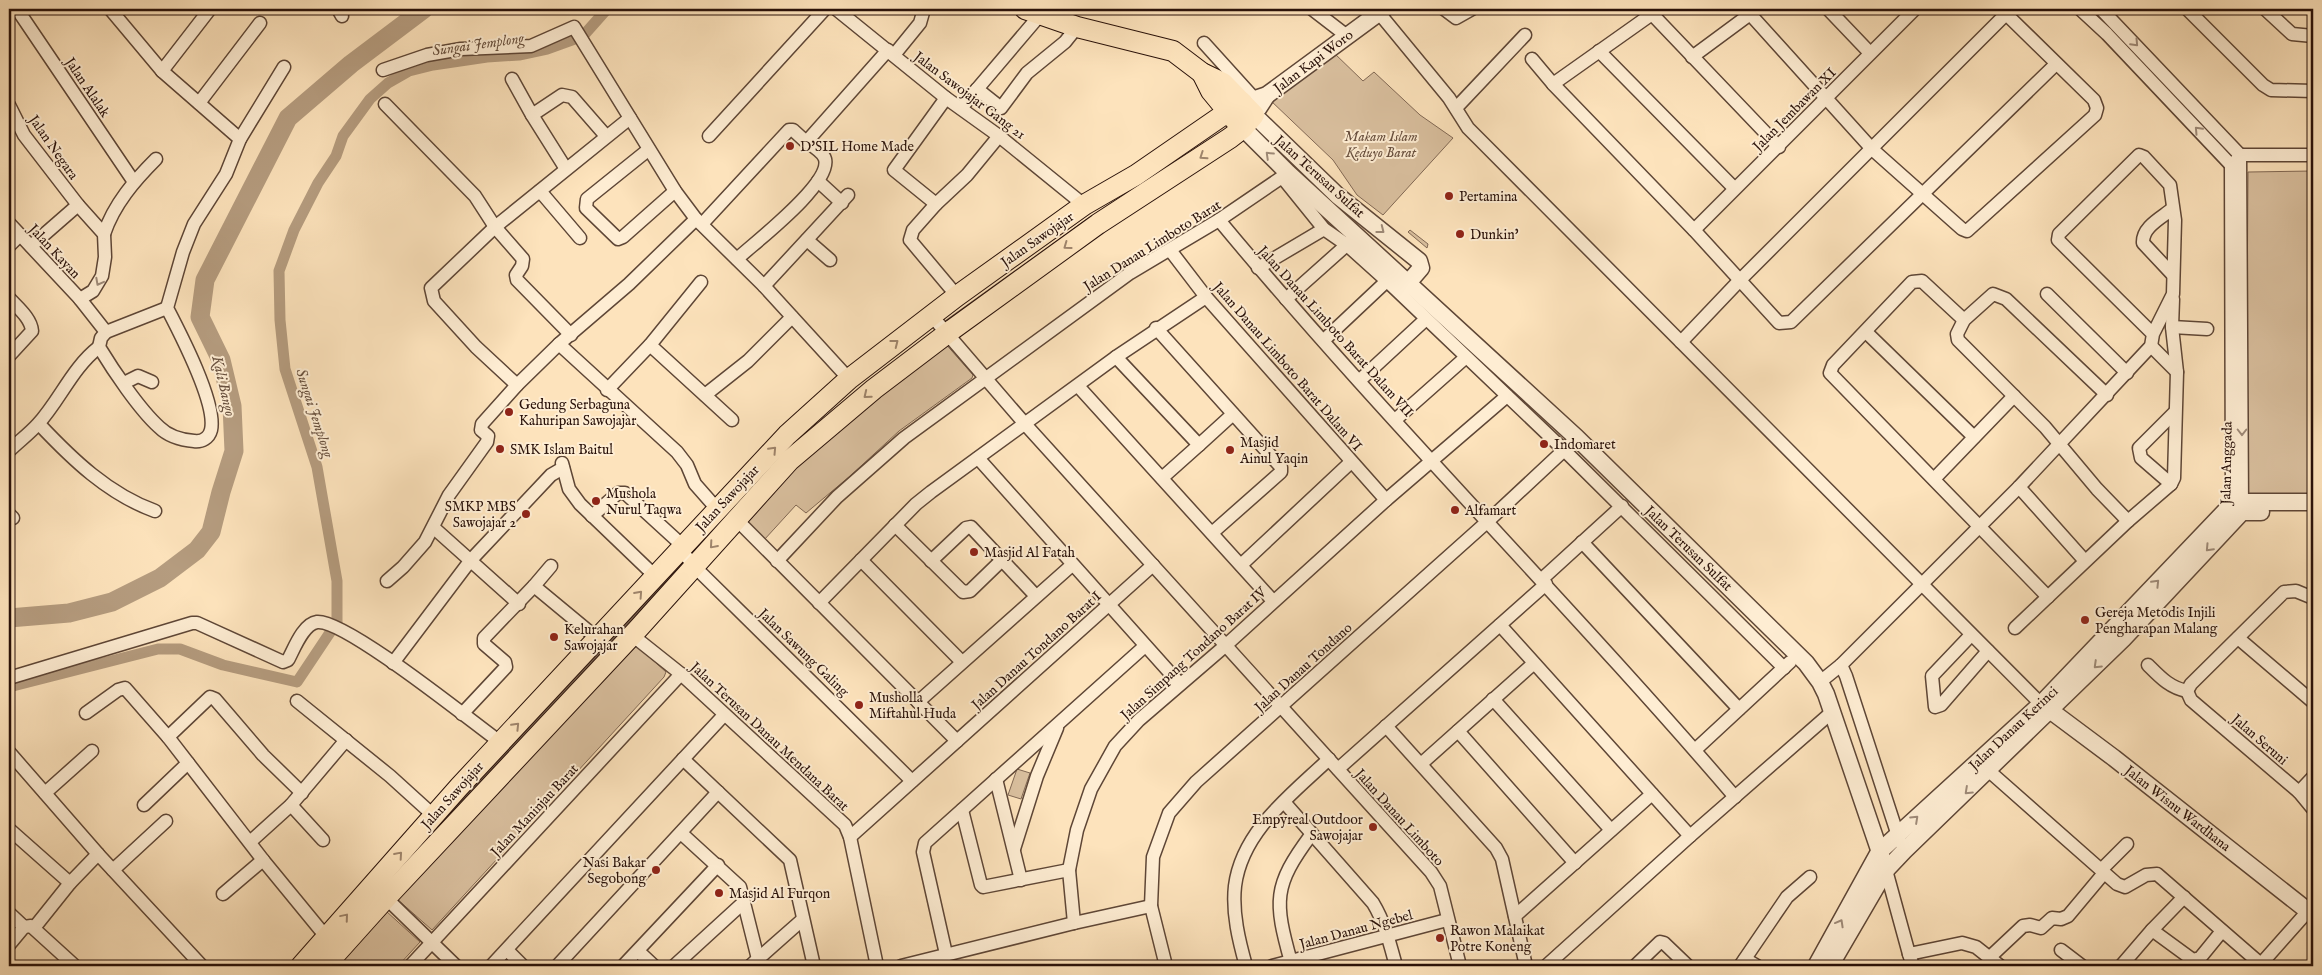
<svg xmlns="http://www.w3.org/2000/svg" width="2322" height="975" viewBox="0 0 2322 975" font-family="'IM FELL English',serif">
  <rect width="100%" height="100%" fill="#fde3bc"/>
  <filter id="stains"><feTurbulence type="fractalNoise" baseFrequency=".004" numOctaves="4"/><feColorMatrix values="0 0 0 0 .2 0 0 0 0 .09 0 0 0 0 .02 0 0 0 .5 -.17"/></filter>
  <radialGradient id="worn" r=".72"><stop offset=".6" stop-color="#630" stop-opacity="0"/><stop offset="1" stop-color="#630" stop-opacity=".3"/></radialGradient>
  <g fill="#d9bf9e" stroke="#816854">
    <path d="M 1333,52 L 1363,81 L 1374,72 L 1420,115 L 1453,138 L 1383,215 L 1357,195 L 1333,160 L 1270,100 Z"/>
    <path d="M 2313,171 L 2313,496 L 2252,496 L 2246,491 L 2248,172 Z"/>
    <path d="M 1410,230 L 1428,244 L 1427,248 L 1408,232 Z"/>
    <path d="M 944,342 L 973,375 L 972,378 L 899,431 L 849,477 L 806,513 L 796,505 L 764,540 L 742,519 L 781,474 Z"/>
    <path d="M 634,643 L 666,672 L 664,677 L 432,930 L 397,899 Z"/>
    <path d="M 1017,769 L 1030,773 L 1021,799 L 1008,795 Z"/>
    <path d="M 386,911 L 420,942 L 398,966 L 336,966 Z"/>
  </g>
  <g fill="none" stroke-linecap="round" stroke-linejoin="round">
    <g stroke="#7d6450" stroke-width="3">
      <path d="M 944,323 L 1089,219"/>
      <path d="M 690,556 L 709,535"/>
      <path d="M 433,833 L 685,560"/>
    </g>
    <path stroke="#b59c7f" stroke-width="11" d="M 9,687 L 158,649 L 180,649 L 223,665 L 297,682 L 337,622 L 337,581 L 317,467 L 285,369 L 280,320 L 279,271 L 294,230 L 318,183 L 336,156 L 343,136 L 370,99 L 388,83 L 409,71 L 433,65 L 487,57 L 519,55 L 547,49 L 583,36 L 607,9"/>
    <path stroke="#b59c7f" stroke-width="19" d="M 9,618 L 69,613 L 112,602 L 160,578 L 197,550 L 211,532 L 221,492 L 234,451 L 232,406 L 221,360 L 200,317 L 205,280 L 288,118 L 351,64 L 424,9"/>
    <g stroke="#5e4636" stroke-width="15">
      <g id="minor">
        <path d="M 17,9 L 134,182"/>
        <path d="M 110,9 L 162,71 L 240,139"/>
        <path d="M 338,9 L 342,16"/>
        <path d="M 836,9 L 946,98 L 999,136 L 1084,205"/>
        <path d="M 1312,9 L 1347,36"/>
        <path d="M 1444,9 L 1456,18 L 1472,9"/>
        <path d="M 1828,9 L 1870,53"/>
        <path d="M 2080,9 L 2107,34 L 2231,165"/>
        <path d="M 2101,9 L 2240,155 L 2242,509"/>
        <path d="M 2187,9 L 2263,85 L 2271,90 L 2313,91"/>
        <path d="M 2265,9 L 2292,34 L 2313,36"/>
        <path d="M 1379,13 L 1449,98 L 1468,128 L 1481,141 L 2041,704"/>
        <path d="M 1652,14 L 1779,147"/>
        <path d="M 1750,14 L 1872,149 L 1962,229 L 1967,231 L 2095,115 L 2097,108 L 2094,100 L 2001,9"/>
        <path d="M 1204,43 L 1261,106"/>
        <path d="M 1599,51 L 1734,188"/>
        <path d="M 894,55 L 920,23 L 924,9"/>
        <path d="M 1692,57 L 1757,9"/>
        <path d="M 1532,59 L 1553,84 L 1694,230 L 1779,323 L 1791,322 L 2056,64"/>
        <path d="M 383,70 L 427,55 L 461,49 L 531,46 L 574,27 L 675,191 L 696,219 L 764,286 L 849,379"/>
        <path d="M 162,71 L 210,9"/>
        <path d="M 512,79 L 532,115 L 566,169"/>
        <path d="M 1553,84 L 1659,9"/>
        <path d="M 977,89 L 1001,108 L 1027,73 L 1065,42 L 1077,27"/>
        <path d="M 946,98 L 894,170 L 936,204 L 967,175 L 999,136"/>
        <path d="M 199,103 L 260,23"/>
        <path d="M 385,104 L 475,196 L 495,227 L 523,259 L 522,266 L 516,275 L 517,280 L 571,335"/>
        <path d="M 9,105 L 24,135 L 78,205 L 104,234 L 105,257 L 102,276 L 93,291 L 80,299"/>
        <path d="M 961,108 L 1040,15"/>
        <path d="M 1456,108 L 1525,35"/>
        <path d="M 532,115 L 562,95 L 572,97 L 606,136"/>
        <path d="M 709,136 L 825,9"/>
        <path d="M 648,150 L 587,199 L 586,208 L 618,239 L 623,237 L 675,191"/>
        <path d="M 2235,162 L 2240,155 L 2313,155"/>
        <path d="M 2231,165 L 2232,504 L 2238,509"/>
        <path d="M 1282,177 L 1324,229 L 1347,245 L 1387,281 L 1564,450 L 1784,668"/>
        <path d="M 818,181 L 842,203"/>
        <path d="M 540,191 L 580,238"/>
        <path d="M 936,204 L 913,230 L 910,240 L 957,296"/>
        <path d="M 2172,209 C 2161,218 2142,227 2143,243 L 2173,275"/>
        <path d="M 1219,220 C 1384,419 1567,601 1735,797"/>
        <path d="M 9,223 L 80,299 L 106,332 L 101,338 L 99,347 C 113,370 139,409 159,427 C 168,436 181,440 194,441 C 202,442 209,438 211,430 C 217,404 180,333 167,308 L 183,252 L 194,224 L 226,174 L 240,139 L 284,67"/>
        <path d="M 702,224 L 789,130 L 793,130 L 805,141 L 809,139 L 888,50"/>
        <path d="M 1694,230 L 1915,9"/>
        <path d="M 104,234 C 114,204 135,180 156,159"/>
        <path d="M 807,240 L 830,260"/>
        <path d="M 9,246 L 20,235"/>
        <path d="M 31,246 L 78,205"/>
        <path d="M 1170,250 L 1206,297 L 1386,500"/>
        <path d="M 737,259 C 754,243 832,184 825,159 C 823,152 811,145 805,141"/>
        <path d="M 1258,268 L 1324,229"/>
        <path d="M 764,286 L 848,195"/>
        <path d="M 2047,294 L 2127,373"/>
        <path d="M 9,298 C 17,307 31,318 32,331 L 9,356"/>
        <path d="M 1286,299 L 1351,241"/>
        <path d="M 931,315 L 1025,424 L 1431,872 L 1440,886 L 1460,966"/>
        <path d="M 1964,320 L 1922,281 L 1912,282 L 1833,365 L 1830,373 L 2048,597"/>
        <path d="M 2172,327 L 2207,329"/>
        <path d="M 1156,328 L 1281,467 L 1281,472 L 1212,533"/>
        <path d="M 106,332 L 167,308"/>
        <path d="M 1866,332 L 1974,437"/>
        <path d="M 1324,340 L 1391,277"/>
        <path d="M 1681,342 L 1739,281 L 2011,9"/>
        <path d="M 559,344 L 677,452 L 687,465 L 695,484 L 717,509"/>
        <path d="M 650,345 L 732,420"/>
        <path d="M 2151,346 L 2177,372"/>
        <path d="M 1116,357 L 1199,445 L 1233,414"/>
        <path d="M 1359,381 L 1426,319"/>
        <path d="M 124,383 L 138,376 L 152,382"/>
        <path d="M 517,385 L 476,347 L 434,301 L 431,288 L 495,227 L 630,118"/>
        <path d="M 1078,386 L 1273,601"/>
        <path d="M 607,390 L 650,345 L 701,282"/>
        <path d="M 705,395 L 748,361 L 792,317"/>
        <path d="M 2107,395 L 2006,299 L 1993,294 L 1964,320 L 1957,334 L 1958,340 L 2045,427 L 2097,489 L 2128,521"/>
        <path d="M 1395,420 L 1465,358"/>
        <path d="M 39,424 C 72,459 108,494 155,511"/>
        <path d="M 9,451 C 18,442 29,434 38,424 C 60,400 72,368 99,347"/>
        <path d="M 978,458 L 1180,684"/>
        <path d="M 562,463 L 569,489 L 580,504 L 655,576"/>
        <path d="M 1162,478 L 1199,445"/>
        <path d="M 1934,479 L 2014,396"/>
        <path d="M 2171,484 L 2141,458 L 2139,448 L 2175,412"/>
        <path d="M 2019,487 L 2085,561"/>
        <path d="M 9,514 L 13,518"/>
        <path d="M 592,516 L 618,493 L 625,493 L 683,546 L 684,554 L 701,573 L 912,781"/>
        <path d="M 736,519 L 957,741"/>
        <path d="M 895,525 L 963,592 L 970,591 L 1002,560"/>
        <path d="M 434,528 L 519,604"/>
        <path d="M 1582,542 L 1739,709"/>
        <path d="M 861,560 L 962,662"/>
        <path d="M 777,561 L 837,497 L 904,438 L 1130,273 L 1219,220 L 1288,173"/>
        <path d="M 931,561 L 966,528 L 971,527 L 1035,595"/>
        <path d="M 1241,565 L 1351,462"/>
        <path d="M 551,566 L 534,586 L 598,639"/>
        <path d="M 1542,579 L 1622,506"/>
        <path d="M 387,581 L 403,567 L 425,542 L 449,495 L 487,442 L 488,436 L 481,430 L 482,424 L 517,385 L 559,344 L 629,284 L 696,219"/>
        <path d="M 819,603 L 916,504 L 931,492 L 1116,357 L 1206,297"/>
        <path d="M 1500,625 L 1690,836"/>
        <path d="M 2015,628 L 2128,521 L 2171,484 L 2174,478 L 2177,372 L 2172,327 L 2173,299"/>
        <path d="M 632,635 L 681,674 L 845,825 L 850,837 L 877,966"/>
        <path d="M 1971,635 L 1932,676 L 1935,707 L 1941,705 L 1988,651"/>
        <path d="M 2238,638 L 2313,702"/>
        <path d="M 393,663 L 470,561 L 551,475 L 563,468"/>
        <path d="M 1841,665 L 1846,676 L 1900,842"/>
        <path d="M 2148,665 C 2160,677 2170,688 2187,691"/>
        <path d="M 9,678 L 192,623 L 197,623 L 283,662 L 288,660 C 294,649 303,624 317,622 C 345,619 471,721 500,742"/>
        <path d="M 1820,682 L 1841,665 L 2019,487 L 2151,346 L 2153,334 L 2173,294 L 2175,220 L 2170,185 L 2144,157 L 2139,155 L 2059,234 L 2058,240 L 2153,334"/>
        <path d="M 2187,691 L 2191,700 L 2299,792 L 2313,809"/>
        <path d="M 2187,691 L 2191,684 L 2284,592 L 2296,591 L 2313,598"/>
        <path d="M 1493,699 L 1611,830"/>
        <path d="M 297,701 L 390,776 L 433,815"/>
        <path d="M 918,702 L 1072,565"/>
        <path d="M 86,713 L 118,690 L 125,688 L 168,737"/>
        <path d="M 462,714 L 506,667 L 505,662 L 484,644 L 484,638 L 534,586"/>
        <path d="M 1386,726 L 1496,848 L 1502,859 L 1526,966"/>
        <path d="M 1458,731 L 1575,863"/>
        <path d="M 1695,750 L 1790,662"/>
        <path d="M 9,752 L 98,854 L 202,966"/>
        <path d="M 683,759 L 790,860 L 814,966"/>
        <path d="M 1421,764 L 1533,664"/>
        <path d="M 1338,769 L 1546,584"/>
        <path d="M 1989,771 L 2117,884 L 2125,887 L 2146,875 L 2157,874 L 2263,966"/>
        <path d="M 996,779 L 1021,880"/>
        <path d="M 2299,792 L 2313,777"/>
        <path d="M 45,793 L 92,751"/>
        <path d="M 302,793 L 263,755 L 215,699 L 210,697 L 168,737 L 263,860 L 327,938"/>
        <path d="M 1284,802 L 1373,903 C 1385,923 1390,944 1396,966"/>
        <path d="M 144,805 L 188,763"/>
        <path d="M 291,805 L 323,840"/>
        <path d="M 962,810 L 981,885 L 983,887 L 1069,870"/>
        <path d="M 9,829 L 70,883"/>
        <path d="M 681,833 L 740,887 L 758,959"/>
        <path d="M 850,837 L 1153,565"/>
        <path d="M 250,842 L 291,805 L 346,740"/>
        <path d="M 1014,849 L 1037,776 L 1057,728"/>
        <path d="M 113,870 L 166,821"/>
        <path d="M 1886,870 L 1909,954 L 1962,943 L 1976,947 L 2000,966"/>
        <path d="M 2101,870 L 2127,844"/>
        <path d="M 223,894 L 263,860"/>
        <path d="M 386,898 L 456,966"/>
        <path d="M 9,913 L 24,927"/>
        <path d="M 1515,916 L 1652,794"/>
        <path d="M 1074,923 L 1069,870 L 1077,830 L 1091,789 L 1115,746 L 1139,720 L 1225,646 L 1386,500 L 1507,396"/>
        <path d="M 34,928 L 70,883 L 98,854"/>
        <path d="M 2152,930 L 2193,960 L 2200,958 L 2222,931"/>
        <path d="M 9,945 L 24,927 L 31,926 L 75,966"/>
        <path d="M 507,950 L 523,966"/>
        <path d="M 2061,950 L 2082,966"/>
        <path d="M 638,951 L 654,966"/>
        <path d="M 946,954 L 923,852 L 925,843 L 1145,646"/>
        <path d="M 1909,954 L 1913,966"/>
        <path d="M 1990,957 L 2023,926 L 2030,925 L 2041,928 L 2052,918 L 2061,919 L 2068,916 L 2104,873"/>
        <path d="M 1745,959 L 1757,966"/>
        <path d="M 1291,962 C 1274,901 1273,886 1311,835"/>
        <path d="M 2261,964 L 2308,911"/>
        <path d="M 410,966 L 681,674"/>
        <path d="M 491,966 L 724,715"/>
        <path d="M 557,966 L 718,792"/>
        <path d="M 623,966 L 718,865"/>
        <path d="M 674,966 L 744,902"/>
        <path d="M 750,966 L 802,920"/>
        <path d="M 901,966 L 1074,923 L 1151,906"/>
        <path d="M 1166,966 L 1151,906 L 1153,857 L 1169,813 L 1196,782 L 1487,522 L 1577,438"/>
        <path d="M 1246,966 C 1239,941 1232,913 1235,886 C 1242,831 1291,795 1329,759"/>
        <path d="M 1272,966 L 1447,920"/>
        <path d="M 1546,966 L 1690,836 L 1832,712"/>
        <path d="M 1635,966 L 1660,942 L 1664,943 L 1688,966"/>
        <path d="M 1740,966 L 1787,897 L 1810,877"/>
        <path d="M 2121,966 L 2152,930 L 2184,897"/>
      </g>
    </g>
    <g stroke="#5e4636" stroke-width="19">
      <g id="tertiary">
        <path d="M 1267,95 L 1254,115 L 1338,196 L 1419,261 L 1421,268 L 1408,283"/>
        <path d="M 1258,98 L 1267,95 L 1384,9"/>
        <path d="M 1243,128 L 1288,173 L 1577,438 L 1806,663 L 1820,682 L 1826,694 L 1886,870"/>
        <path d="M 2043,705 L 2114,758 L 2313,915"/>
        <path d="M 1816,966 L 1879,852 L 2041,704 L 2232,504 L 2242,502 L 2313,502"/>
        <path d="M 1830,966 L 1886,870 L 1904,851 L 2123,639 L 2242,512 L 2261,512"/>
      </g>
    </g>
    <g stroke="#291109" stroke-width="22">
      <g id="primary">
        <path d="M 1202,73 L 1211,91 L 1235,120"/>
        <path d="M 301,966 L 459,787 L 787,435 L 849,379 L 957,296 L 1084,205 L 1136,175 L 1242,102"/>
        <path d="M 325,966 L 386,898 L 637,630 L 790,460 L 874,389 L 953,329 L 1098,224 L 1230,138 L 1243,128 L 1254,115 L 1223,83 L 1202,73 L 1173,51 L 1077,27 L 1025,9"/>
      </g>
    </g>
    <use href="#minor" stroke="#feedd3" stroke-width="12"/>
    <use href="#tertiary" stroke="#feedd3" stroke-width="16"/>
    <use href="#primary" stroke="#fde3bc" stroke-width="20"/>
  </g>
  <defs><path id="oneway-chevron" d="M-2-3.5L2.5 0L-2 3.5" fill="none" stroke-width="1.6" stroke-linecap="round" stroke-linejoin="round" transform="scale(1.25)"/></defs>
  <g stroke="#9e8a78">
    <use href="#oneway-chevron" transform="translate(2135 43) rotate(47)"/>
    <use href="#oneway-chevron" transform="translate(2198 130) rotate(-133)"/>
    <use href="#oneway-chevron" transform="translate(1269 155) rotate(-136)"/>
    <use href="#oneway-chevron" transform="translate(1381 230) rotate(38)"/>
    <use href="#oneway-chevron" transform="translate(99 282) rotate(118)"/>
    <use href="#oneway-chevron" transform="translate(2242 432) rotate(90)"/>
    <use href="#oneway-chevron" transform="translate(2209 548) rotate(133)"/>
    <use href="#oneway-chevron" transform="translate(2156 583) rotate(-46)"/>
    <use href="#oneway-chevron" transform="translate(2097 665) rotate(136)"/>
    <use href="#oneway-chevron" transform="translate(1968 791) rotate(137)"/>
    <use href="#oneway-chevron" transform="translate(1915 819) rotate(-43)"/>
    <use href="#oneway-chevron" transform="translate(1840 923) rotate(-61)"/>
  </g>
  <g stroke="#9e846b">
    <use href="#oneway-chevron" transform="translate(1203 156) rotate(146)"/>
    <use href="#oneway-chevron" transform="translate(1067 246) rotate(144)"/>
    <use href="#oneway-chevron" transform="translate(895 343) rotate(-38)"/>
    <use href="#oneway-chevron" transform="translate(867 395) rotate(141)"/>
    <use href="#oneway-chevron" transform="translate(773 450) rotate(-47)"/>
    <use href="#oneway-chevron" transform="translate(713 545) rotate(131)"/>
    <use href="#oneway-chevron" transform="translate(639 594) rotate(-48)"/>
    <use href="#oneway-chevron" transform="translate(516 726) rotate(-46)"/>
    <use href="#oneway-chevron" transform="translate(399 855) rotate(-49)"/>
    <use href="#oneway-chevron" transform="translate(345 917) rotate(-50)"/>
  </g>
  <g fill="#8f2418" stroke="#feedd3" stroke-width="2">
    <circle cx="790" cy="146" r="5"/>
    <circle cx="1449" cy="196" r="5"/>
    <circle cx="1460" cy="234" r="5"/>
    <circle cx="509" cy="412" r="5"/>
    <circle cx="1544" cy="444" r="5"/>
    <circle cx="500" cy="449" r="5"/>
    <circle cx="1230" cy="450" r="5"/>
    <circle cx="596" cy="501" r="5"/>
    <circle cx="1455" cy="510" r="5"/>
    <circle cx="526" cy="514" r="5"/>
    <circle cx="974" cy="552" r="5"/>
    <circle cx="2085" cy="620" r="5"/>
    <circle cx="554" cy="637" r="5"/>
    <circle cx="859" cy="705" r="5"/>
    <circle cx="1373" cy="827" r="5"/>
    <circle cx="656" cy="870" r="5"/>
    <circle cx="719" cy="893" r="5"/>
    <circle cx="1440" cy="938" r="5"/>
  </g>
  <g text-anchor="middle" stroke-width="4" stroke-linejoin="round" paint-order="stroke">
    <g font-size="14" fill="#291109" stroke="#feedd3">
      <text transform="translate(1313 61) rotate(-37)" y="5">Jalan Kapi Woro</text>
      <text transform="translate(88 87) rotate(56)" y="5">Jalan Alalak</text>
      <text transform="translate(970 95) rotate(37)" y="5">Jalan Sawojajar Gang 21</text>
      <text transform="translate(1794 109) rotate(-45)" y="5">Jalan Jembawan XI</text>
      <text transform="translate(54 147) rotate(55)" y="5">Jalan Negara</text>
      <text transform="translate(1320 176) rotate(42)" y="5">Jalan Terusan Sulfat</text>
      <text transform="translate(1037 239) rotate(-35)" y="5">Jalan Sawojajar</text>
      <text transform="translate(1152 245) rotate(-32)" y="5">Jalan Danau Limboto Barat</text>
      <text transform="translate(55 251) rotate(47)" y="5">Jalan Kayan</text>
      <text transform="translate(1336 331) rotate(48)" y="5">Jalan Danau Limboto Barat Dalam VII</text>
      <text transform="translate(1288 366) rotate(49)" y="5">Jalan Danau Limboto Barat Dalam VI</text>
      <text transform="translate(2226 463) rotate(-89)" y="5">Jalan Anggada</text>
      <text transform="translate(727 498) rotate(-47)" y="5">Jalan Sawojajar</text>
      <text transform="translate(1689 548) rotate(44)" y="5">Jalan Terusan Sulfat</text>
      <text transform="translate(1036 650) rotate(-42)" y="5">Jalan Danau Tondano Barat I</text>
      <text transform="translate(804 652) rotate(44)" y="5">Jalan Sawung Galing</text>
      <text transform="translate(1193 653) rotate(-42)" y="5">Jalan Simpang Tondano Barat IV</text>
      <text transform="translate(1303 667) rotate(-42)" y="5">Jalan Danau Tondano</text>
      <text transform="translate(2013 728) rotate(-43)" y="5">Jalan Danau Kerinci</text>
      <text transform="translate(770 736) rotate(43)" y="5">Jalan Terusan Danau Mendana Barat</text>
      <text transform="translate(2260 739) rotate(41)" y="5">Jalan Seruni</text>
      <text transform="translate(452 795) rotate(-48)" y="5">Jalan Sawojajar</text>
      <text transform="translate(2178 808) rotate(38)" y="5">Jalan Wisnu Wardhana</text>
      <text transform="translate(534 810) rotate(-47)" y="5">Jalan Maninjau Barat</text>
      <text transform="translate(1400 817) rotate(48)" y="5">Jalan Danau Limboto</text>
      <text transform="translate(1356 929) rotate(-15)" y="5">Jalan Danau Ngebel</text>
    </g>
    <g font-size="14" font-style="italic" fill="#674e3d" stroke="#feedd3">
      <text x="1381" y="141">Makam Islam<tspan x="1381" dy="16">Keduyo Barat</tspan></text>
    </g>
    <g font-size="14" fill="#291109" stroke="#feedd3" text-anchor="start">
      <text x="800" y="151">D'SIL Home Made</text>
      <text x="1459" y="201">Pertamina</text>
      <text x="1470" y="239">Dunkin'</text>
      <text x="519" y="409">Gedung Serbaguna<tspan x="519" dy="16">Kahuripan Sawojajar</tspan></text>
      <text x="1240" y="447">Masjid<tspan x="1240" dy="16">Ainul Yaqin</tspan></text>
      <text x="1554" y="449">Indomaret</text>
      <text x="510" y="454">SMK Islam Baitul</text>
      <text x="606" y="498">Mushola<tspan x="606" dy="16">Nurul Taqwa</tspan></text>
      <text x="516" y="511" text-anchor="end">SMKP MBS<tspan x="516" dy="16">Sawojajar 2</tspan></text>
      <text x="1465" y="515">Alfamart</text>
      <text x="984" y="557">Masjid Al Fatah</text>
      <text x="2095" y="617">Gereja Metodis Injili<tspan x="2095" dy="16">Pengharapan Malang</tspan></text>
      <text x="564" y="634">Kelurahan<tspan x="564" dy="16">Sawojajar</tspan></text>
      <text x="869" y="702">Musholla<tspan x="869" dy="16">Miftahul Huda</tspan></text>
      <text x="1363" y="824" text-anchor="end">Empyreal Outdoor<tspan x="1363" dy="16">Sawojajar</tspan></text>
      <text x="646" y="867" text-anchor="end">Nasi Bakar<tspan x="646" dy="16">Segobong</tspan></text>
      <text x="729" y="898">Masjid Al Furqon</text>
      <text x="1450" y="935">Rawon Malaikat<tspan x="1450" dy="16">Potre Koneng</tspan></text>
    </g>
    <g font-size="15" font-style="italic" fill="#68503e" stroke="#feedd3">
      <text transform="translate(478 44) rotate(-8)" y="5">Sungai Jemplong</text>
      <text transform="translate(224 386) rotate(77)" y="5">Kali Bango</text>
      <text transform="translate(315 413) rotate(72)" y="5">Sungai Jemplong</text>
    </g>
  </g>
  <rect width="2322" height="975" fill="none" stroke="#fde3bc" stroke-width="30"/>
  <rect x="10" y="10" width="2302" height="955" fill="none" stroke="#291109" stroke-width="2.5"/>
  <rect x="15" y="15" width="2292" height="945" fill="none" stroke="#291109"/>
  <rect width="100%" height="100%" filter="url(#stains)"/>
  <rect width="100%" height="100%" fill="url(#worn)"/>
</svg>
